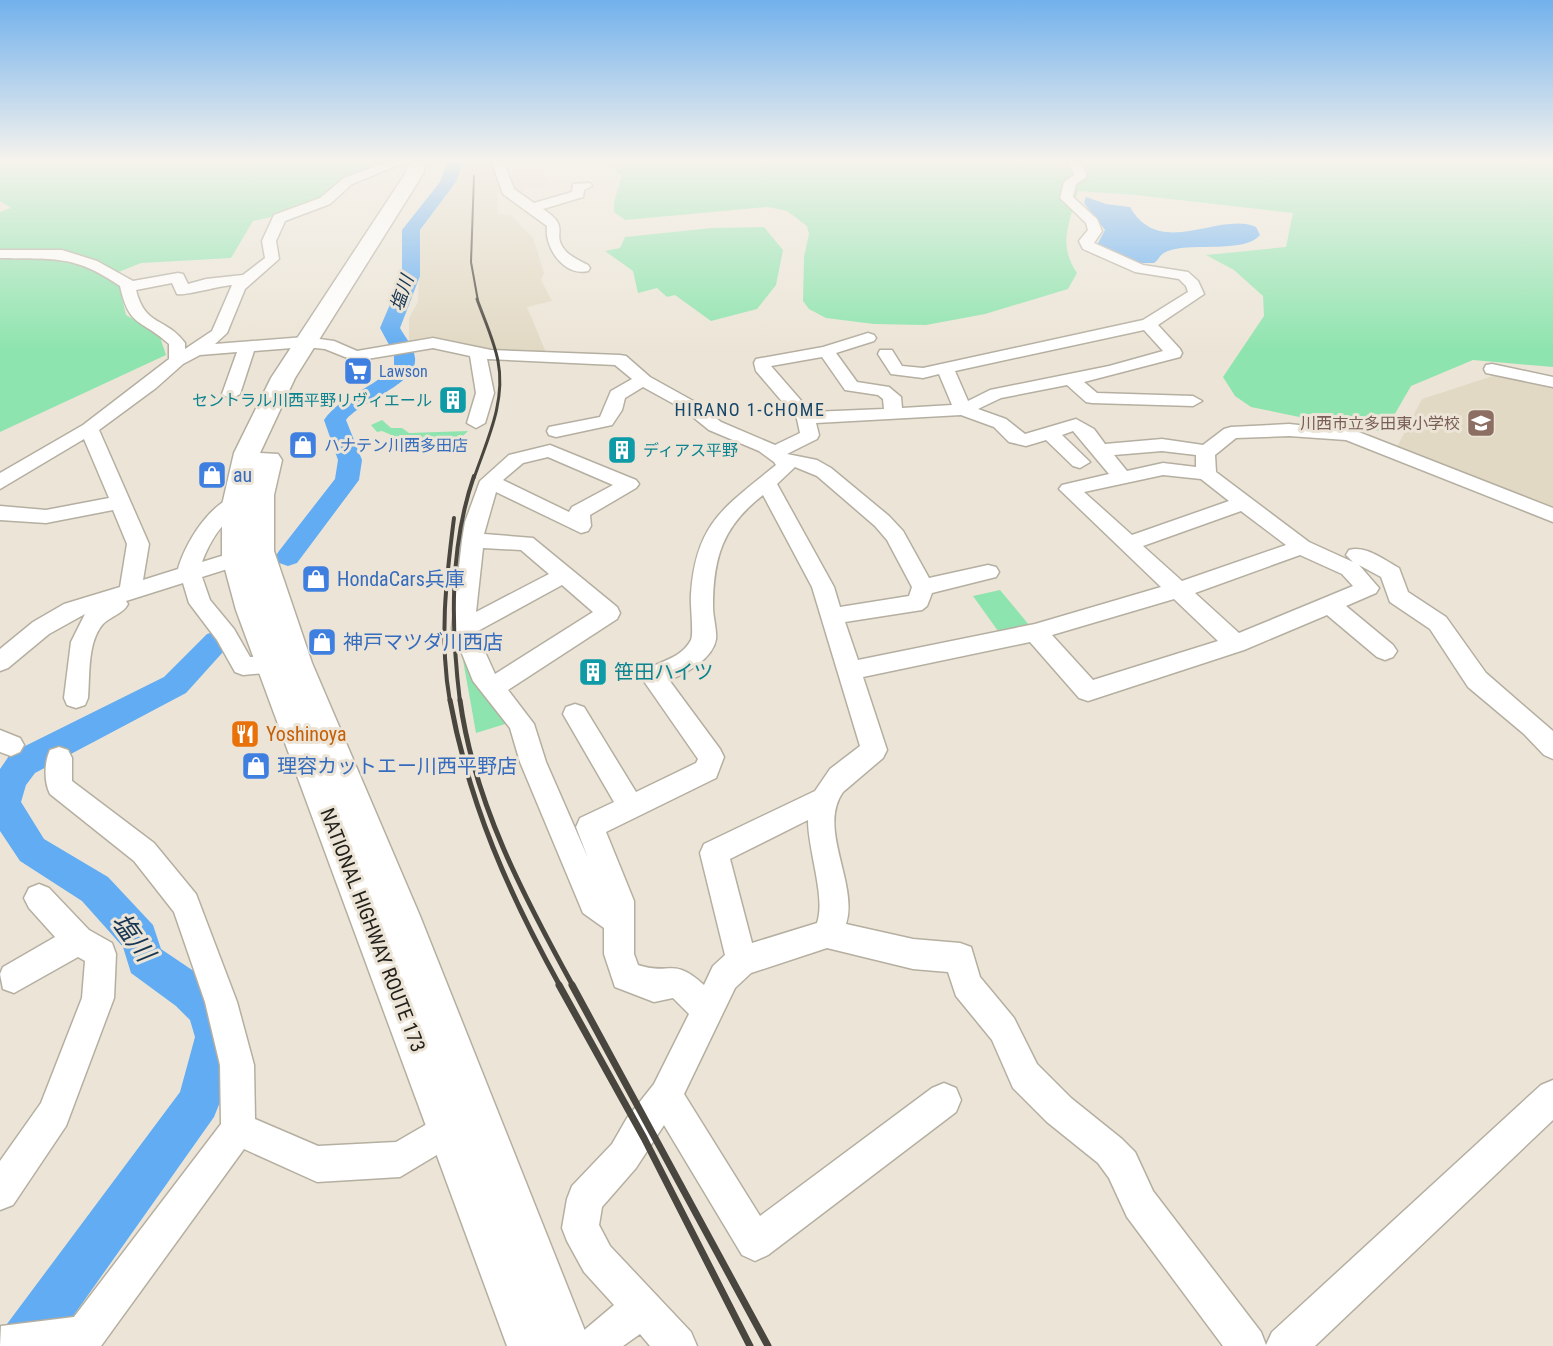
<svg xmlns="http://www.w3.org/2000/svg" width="1553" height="1346" viewBox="0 0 1553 1346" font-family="'Roboto Condensed','Noto Sans JP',sans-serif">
  <rect width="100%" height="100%" fill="#ece5d7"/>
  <g fill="#e2d9c4">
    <path d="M 461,160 L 494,160 L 505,192 L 497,193 L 498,214 L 511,215 L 533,238 L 544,273 L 541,280 L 552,301 L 527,307 L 545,350 L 542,355 L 482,351 L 457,342 L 429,339 L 409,343 L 409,318 L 418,302 L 421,229 L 457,181 Z"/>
    <path d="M 1505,372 L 1553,384 L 1553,509 L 1397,447 L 1422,399 Z"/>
  </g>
  <path fill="#f0d5d2" d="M 503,160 L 596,160 L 597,162 L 543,173 L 550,185 L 530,188 L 516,196 L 499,164 Z"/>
  <g fill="#8ee4ae">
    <path d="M 0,160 L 378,160 L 383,166 C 341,188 300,213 253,221 L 231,258 L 141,263 L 116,273 L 126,315 L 159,334 L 166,355 L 0,432 L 0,212 L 11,208 L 0,201 Z"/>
    <path d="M 601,160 L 1553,160 L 1553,367 L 1473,360 L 1411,386 L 1385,431 L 1358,429 L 1251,407 L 1235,396 L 1223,377 L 1264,316 L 1263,296 L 1234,270 L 1206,255 L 1286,247 L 1293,213 L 1135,195 L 1078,191 C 1070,223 1057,243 1077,273 L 1068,289 L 985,314 L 926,325 L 874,324 L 826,318 L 809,309 L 803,301 L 804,257 L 809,234 L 807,226 L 787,211 L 768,207 L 625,220 L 614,212 L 614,202 L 622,175 Z"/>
    <path d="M 764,227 L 783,250 L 776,285 L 757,309 L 711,321 L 675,295 L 667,297 L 657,288 L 638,293 L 633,271 L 605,251 L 620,248 L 625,237 L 712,228 Z"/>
    <path d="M 382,420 L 391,428 L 402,428 L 409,433 L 468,431 L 460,439 L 403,440 L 382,431 L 377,432 L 371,425 Z"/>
    <path d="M 1000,590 L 1035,632 L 1003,638 L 973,596 Z"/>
    <path d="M 458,632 L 518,720 L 476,733 Z"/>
  </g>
  <path fill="#61acf2" d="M 1086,197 L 1106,204 L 1130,207 C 1160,260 1219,211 1256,227 L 1260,235 C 1246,253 1194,243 1171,250 C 1158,254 1161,258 1154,263 L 1134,263 L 1097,245 L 1105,230 L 1084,203 Z"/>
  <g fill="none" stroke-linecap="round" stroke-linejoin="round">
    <g fill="#61acf2" fill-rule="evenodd">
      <path d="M 448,160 L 464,160 L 456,182 L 420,230 L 420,276 L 400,328 C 405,337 414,347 415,358 C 418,384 360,401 346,420 L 362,460 L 359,480 L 297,563 L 288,566 L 279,563 L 275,557 L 279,551 L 335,479 L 338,460 L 324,420 C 342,394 375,389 394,365 L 394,354 L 380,328 L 402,276 L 402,230 L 440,182 Z"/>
      <path d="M 217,631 L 227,634 L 232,642 L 186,693 L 35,773 L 26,785 L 21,802 L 44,839 L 108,877 L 153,925 L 161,949 L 204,978 L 220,994 L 235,1037 L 220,1102 L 214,1117 L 52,1346 L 0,1346 L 4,1328 L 180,1092 L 195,1037 L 190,1020 L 176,1006 L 131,973 L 123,947 L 82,901 L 20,861 L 0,831 L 0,769 L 11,753 L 164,677 L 207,634 Z"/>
    </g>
    <g stroke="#b5afa1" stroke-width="3">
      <g id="minor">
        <path d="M 393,160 L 411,160 L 352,184 L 330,204 L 285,221 L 276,241 L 279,259 L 245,289 L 227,333 L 215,344 L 305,337 L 334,341 L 357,351 L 433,338 L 491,350 L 620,355 L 626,356 L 650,377 L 695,402 L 721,422 L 775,445 L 800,433 L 797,419 L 756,371 L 754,363 L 756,359 L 823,347 L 868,333 L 874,335 L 876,338 L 874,341 L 836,353 L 857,382 L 889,387 L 901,397 L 902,408 L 952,405 L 939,374 L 923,378 L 891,374 L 878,354 L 880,350 L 892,350 L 902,366 L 923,368 L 1143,320 L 1188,292 L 1186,286 L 1179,279 L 1135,272 L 1083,249 L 1079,241 L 1088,230 L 1086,223 L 1060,198 L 1064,182 L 1074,175 L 1068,160 L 1080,160 L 1087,177 L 1076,184 L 1073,197 L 1097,219 L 1102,231 L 1094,243 L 1143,265 L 1188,272 L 1198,281 L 1204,294 L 1158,325 L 1180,349 L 1182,353 L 1180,357 L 1084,382 L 1097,393 L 1193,396 L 1202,401 L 1193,406 L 1092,403 L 1086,402 L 1067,385 L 1001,398 L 978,409 L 1006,419 L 1025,434 L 1076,419 L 1094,429 L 1105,444 L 1162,439 L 1203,445 L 1224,429 L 1231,427 L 1289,424 L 1356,431 L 1553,508 L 1553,522 L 1346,440 L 1289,436 L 1236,438 L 1215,455 L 1216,472 L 1309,542 L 1353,562 L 1346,555 L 1349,550 C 1366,545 1384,560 1399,568 L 1408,592 L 1446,617 L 1486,673 L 1553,731 L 1553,759 L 1544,755 L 1524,734 L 1468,687 L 1430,629 L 1390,602 L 1381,577 L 1359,565 L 1379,588 L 1376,593 L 1346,606 L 1393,645 L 1397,651 L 1393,657 L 1385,660 L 1377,657 L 1327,615 L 1244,650 L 1088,701 L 1079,698 L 1030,642 L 863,677 L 887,750 L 883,758 L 843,792 C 817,829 859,884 846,924 L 913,939 L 960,943 L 971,947 L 980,977 L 1014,1018 L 1037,1064 L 1071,1098 L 1122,1139 L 1135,1152 L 1153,1191 L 1261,1332 L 1266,1345 L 1272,1332 L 1541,1085 L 1553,1080 L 1553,1120 L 1315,1346 L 1223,1346 L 1127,1217 L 1109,1178 L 1098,1163 L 1047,1122 L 1013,1088 L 992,1040 L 956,996 L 948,972 L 913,969 L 827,948 L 751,973 L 735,988 L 684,1094 L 760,1216 L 932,1088 L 944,1083 L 956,1088 L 961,1100 L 956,1112 L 768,1255 L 755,1261 L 742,1255 L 664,1125 L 636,1168 L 602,1207 L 599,1225 L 610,1246 L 691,1332 L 697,1346 L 650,1346 L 640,1334 L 623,1346 L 576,1346 L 582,1332 L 614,1305 L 584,1272 L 567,1241 L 562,1228 L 567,1199 L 572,1186 L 612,1144 L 627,1118 L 654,1084 L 689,1014 L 673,998 L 654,1002 L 615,987 L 604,954 L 604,928 L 583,913 L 520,762 L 510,728 L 473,681 L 452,629 L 462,540 L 465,522 L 480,481 L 509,455 L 550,445 L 636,480 L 639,484 L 636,488 L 590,515 L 591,526 L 588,531 L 581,533 L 496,492 L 484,534 L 533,538 L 617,607 L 620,613 L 617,619 L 508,690 L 534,724 L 546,762 L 588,858 L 576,827 L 580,818 L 614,802 L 563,714 L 566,707 L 575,704 L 584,707 L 636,792 L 696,763 L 698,759 L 641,677 C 650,660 678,664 691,640 C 694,633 690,604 691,594 C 696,522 725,507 776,465 L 774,462 L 759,451 L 709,430 L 683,409 L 643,387 L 625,398 L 622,410 L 612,425 L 556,437 L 549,435 L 547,431 L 549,427 L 600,417 L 611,391 L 632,379 L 615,365 L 487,359 L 494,393 L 485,423 L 476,428 L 467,423 L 476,393 L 470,356 L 433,348 L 355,361 L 325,349 L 305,347 L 254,351 L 240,394 L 231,399 L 222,394 L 237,352 L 200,355 L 183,364 L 156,388 L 99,430 L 149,544 L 143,580 L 178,569 C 186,540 219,486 255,495 L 258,500 C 253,507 245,507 238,512 C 221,523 209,543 202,562 L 254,546 L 262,548 L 265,553 L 262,558 L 202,577 L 210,600 L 234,629 L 250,657 L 288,655 L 296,658 L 300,664 L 296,670 L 243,675 L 235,672 L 217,640 L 189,603 L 183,583 L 126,601 L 128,604 C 123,614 111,616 103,624 C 87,642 90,676 88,698 L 85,705 L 76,708 L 67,705 L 64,698 L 71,642 L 85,614 L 49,634 L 8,668 L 0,671 L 0,649 L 33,622 L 64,604 L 120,587 L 127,544 L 113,510 L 46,523 L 0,520 L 0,506 L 46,510 L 109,498 L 84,439 L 0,489 L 0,473 L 83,425 L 169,359 L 169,344 C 142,319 129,328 120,286 C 72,253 53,260 0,258 L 0,250 L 62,250 L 97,261 L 133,281 L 178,273 L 183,274 L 188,284 L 206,279 L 243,275 L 265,258 L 262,241 L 274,215 L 320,198 L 344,178 ZM 172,283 L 177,294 C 184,296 219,286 232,285 L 212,331 L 185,349 L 185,343 C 166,317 145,327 136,290 ZM 1144,330 L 1163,351 L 1109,366 L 990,390 L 968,401 L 955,371 ZM 822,357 L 845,390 L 878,395 L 883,399 L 884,409 L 811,412 L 771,366 ZM 961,415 L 994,427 L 1009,442 L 1026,446 L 1046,440 L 1073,466 L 1080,468 L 1090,462 L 1062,435 L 1073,431 L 1109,474 L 1062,485 L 1059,489 L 1161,587 L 1035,624 L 858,660 L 845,622 L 922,610 L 927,606 L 932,593 L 996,577 L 999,572 L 996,567 L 988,565 L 929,578 L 903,531 L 889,516 L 831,468 L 817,460 L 787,454 L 817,439 L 819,435 L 816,423 ZM 1162,451 L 1196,455 L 1196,467 L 1163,463 L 1127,471 L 1114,455 ZM 548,457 L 613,485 L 572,507 L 569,512 L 503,480 L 523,463 ZM 795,467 L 817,476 L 875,526 L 887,540 L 912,587 L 909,596 L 840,607 L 834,587 L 777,484 ZM 1163,475 L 1201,479 L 1229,501 L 1132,535 L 1084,492 ZM 763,495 L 812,587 L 860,746 L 830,769 L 815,791 L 704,844 L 700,853 L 725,955 L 713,966 L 704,985 C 672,956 671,976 638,965 L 634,954 L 634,901 L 606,832 L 716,778 L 724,757 L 720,749 L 669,680 C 685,674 713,659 716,639 C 717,630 713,617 713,607 C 713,557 723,526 763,495 ZM 1241,511 L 1286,545 L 1182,581 L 1143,546 ZM 483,548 L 521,550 L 549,574 L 476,612 ZM 1300,555 L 1342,574 L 1353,586 L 1239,633 L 1195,593 ZM 562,585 L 593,612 L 495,674 L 476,632 ZM 1174,599 L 1218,641 L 1093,680 L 1052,635 ZM 808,820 C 808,851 826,897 817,923 L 752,943 L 730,859 Z"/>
        <path d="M 491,160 L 503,160 L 514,189 L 534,203 L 572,192 L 573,184 L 590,183 L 592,186 L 584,190 L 583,197 L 543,209 C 572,228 551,232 564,249 C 569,256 580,261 588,265 L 590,268 L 588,271 C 564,277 544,247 547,226 L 503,194 Z"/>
        <path d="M 1492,364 L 1553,377 L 1553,387 L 1486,373 L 1484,369 L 1486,365 Z"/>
        <path d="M 0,730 L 20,738 L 24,745 L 20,752 L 11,756 L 0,752 Z"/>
        <path d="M 59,747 L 68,750 L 72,758 L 72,781 L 154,843 L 196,894 L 237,1002 L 254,1065 L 255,1119 L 318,1146 L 396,1142 L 458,1106 L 470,1111 L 475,1123 L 470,1135 L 400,1177 L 317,1182 L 244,1149 L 101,1346 L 0,1346 L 1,1326 L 74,1317 L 221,1124 L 220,1065 L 205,1002 L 174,912 L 134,861 L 50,794 C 44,782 44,763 50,750 Z"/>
        <path d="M 39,884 L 49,888 L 89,930 L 112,943 L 116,954 L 114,998 L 66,1126 L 13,1205 L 0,1210 L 0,1161 L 41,1103 L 82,998 L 85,961 L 78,957 L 14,993 L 3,989 L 0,974 L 3,967 L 55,937 L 29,908 L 24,898 L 29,888 Z"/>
      </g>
    </g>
    <g stroke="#b5afa1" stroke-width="3">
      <path id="highway" d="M 411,160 L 427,160 L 423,174 L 295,378 L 260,453 L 278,454 L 282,460 L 274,495 L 274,551 L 312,663 L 420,916 L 591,1346 L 507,1346 L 236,610 L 222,558 L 222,505 L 234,453 L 271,378 L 405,174 Z"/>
    </g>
    <use href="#minor" fill="#fff" fill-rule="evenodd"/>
    <use href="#highway" fill="#fff" fill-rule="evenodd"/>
    <path stroke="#49463f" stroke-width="2" d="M 474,176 L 471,262 L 478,301"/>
    <path stroke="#49463f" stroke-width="3" d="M 474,478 C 487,440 506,402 498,361 C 494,340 484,319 477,299"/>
    <g stroke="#49463f" stroke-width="4">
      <path d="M 450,702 C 439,640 446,580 454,518"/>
      <path d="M 460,702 C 451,628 449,548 474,476"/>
    </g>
    <g stroke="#49463f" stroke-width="5">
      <path d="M 450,700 C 469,804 509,894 560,986"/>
      <path d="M 460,700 C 474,803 524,897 573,986"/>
    </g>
    <g stroke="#49463f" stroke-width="7">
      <path d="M 559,985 L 644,1138 L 750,1346"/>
      <path d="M 572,985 L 768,1346"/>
    </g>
  </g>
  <linearGradient id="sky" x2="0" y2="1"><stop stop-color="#72b1ec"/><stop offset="0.46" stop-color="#f6f3ed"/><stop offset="1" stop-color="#f6f3ed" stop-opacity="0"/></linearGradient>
  <rect width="1553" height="349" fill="url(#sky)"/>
  <defs>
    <g id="supermarket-square" transform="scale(1.5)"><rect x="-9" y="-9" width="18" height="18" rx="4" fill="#3f7fe0" stroke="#ece5d7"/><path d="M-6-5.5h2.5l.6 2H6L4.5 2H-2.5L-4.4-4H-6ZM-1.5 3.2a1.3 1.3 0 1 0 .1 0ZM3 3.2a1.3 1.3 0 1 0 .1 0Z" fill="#fff"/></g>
    <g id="building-square" transform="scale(1.5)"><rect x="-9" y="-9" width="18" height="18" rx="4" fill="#0f9aa8" stroke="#ece5d7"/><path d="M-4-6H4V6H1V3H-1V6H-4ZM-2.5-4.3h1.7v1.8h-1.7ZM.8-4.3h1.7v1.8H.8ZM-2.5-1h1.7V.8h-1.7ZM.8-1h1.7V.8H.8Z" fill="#fff"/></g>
    <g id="school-square" transform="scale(1.5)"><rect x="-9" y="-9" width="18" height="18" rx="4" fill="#8d6e63" stroke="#ece5d7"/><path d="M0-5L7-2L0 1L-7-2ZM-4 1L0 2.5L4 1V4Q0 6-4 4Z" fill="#fff"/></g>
    <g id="shop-square" transform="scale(1.5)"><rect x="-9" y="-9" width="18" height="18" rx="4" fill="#3f7fe0" stroke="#ece5d7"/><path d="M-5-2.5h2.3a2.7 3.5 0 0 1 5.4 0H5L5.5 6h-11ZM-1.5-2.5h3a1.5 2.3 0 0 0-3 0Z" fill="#fff"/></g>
    <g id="restaurant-square" transform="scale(1.5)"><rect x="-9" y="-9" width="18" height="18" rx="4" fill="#e8710a" stroke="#ece5d7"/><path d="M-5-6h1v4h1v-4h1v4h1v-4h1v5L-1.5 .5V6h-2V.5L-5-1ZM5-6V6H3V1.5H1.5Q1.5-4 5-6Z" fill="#fff"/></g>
  </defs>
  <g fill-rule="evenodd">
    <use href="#supermarket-square" x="358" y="371"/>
    <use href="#building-square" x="453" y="400"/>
    <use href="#school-square" x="1481" y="423"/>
    <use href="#shop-square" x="303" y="445"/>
    <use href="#building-square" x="622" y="450"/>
    <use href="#shop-square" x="212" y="475"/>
    <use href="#shop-square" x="316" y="579"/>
    <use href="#shop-square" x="322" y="642"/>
    <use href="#building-square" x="593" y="672"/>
    <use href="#restaurant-square" x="245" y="734"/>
    <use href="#shop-square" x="256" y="766"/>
  </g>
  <g text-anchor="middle" stroke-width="6" stroke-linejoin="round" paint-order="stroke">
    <g font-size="16" fill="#366cbe" stroke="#ece5d7" text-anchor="start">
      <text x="379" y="377">Lawson</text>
      <text x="324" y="451">ハナテン川西多田店</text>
    </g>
    <g font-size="16" fill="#0d838f" stroke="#ece5d7" text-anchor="end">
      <text x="432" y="406">セントラル川西平野リヴィエール</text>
      <text x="643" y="456" text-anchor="start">ディアス平野</text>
    </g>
    <g font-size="16" fill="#785e54" stroke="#ece5d7" text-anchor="end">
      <text x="1460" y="429">川西市立多田東小学校</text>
    </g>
    <g font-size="18" font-style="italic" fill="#173653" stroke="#ece5d7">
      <text transform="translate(402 293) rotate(-71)" y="6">塩川</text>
    </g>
    <g font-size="18" letter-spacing="1.5" fill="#16466a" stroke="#ece5d7">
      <text x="750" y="416">HIRANO 1-CHOME</text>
    </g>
    <g font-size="20" fill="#366cbe" stroke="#ece5d7" text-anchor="start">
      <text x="233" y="482">au</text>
      <text x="337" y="586">HondaCars兵庫</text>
      <text x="343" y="649">神戸マツダ川西店</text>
      <text x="277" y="773">理容カットエー川西平野店</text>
    </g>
    <g font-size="20" fill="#0d838f" stroke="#ece5d7" text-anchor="start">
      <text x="614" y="679">笹田ハイツ</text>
    </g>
    <g font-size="20" fill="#c56008" stroke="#ece5d7" text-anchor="start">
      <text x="266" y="741">Yoshinoya</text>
    </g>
    <g font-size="20" fill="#23211b" stroke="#ece5d7">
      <text transform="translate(373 930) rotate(69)" y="7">NATIONAL HIGHWAY ROUTE 173</text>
    </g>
    <g font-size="26" font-style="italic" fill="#173653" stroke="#ece5d7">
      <text transform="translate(133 937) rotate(54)" y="9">塩川</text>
    </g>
  </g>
</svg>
